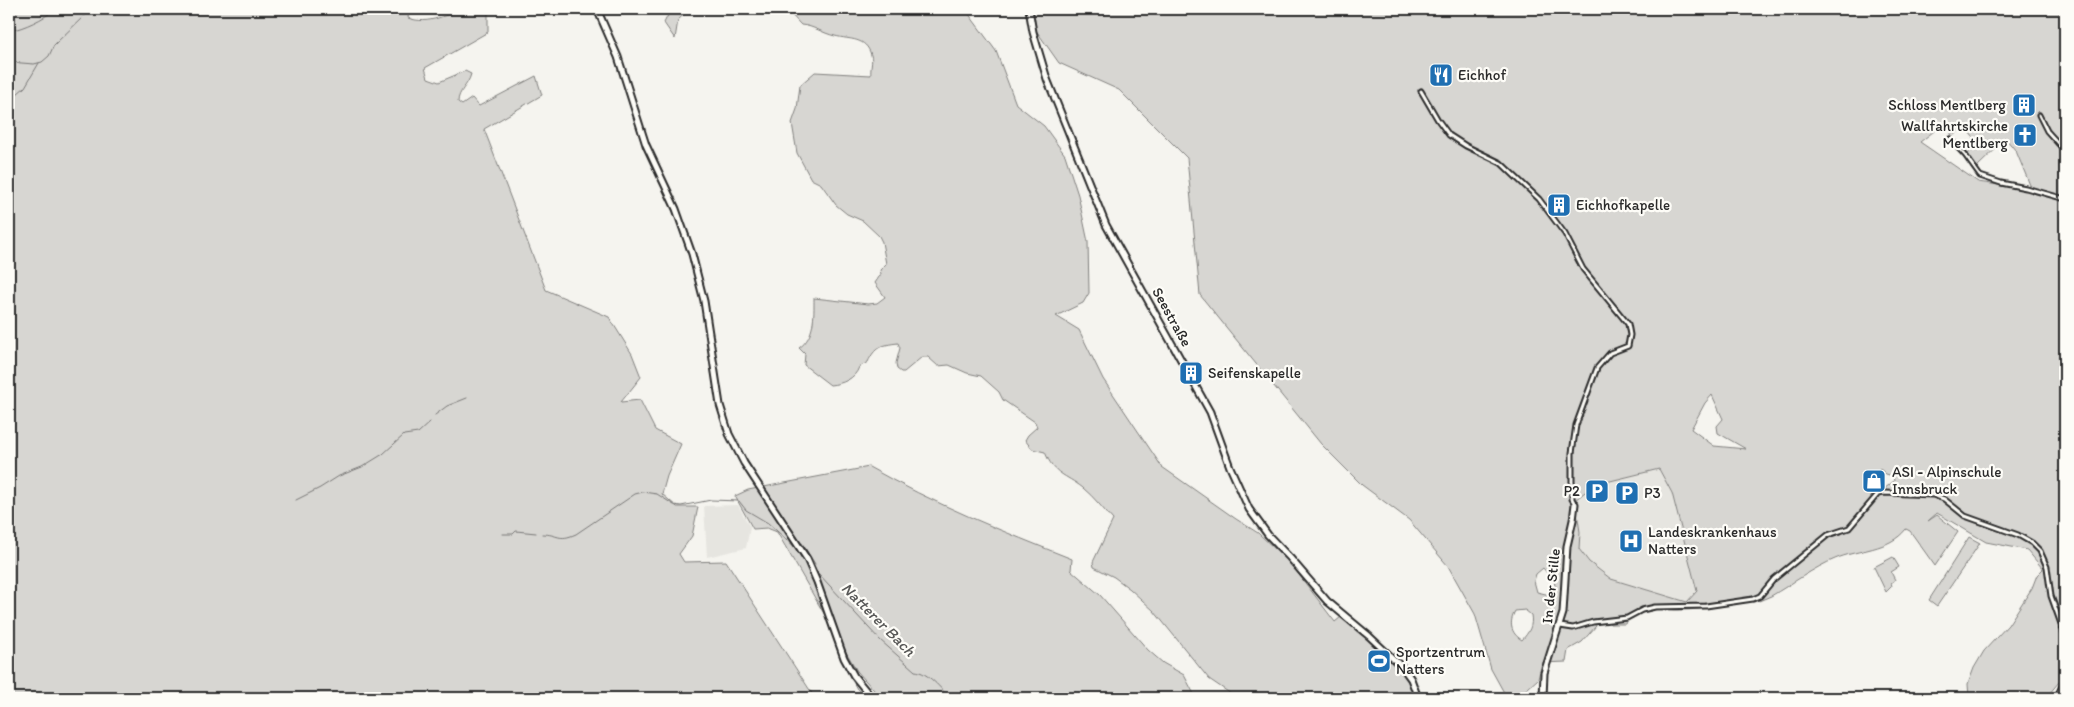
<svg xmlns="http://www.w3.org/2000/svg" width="2074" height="707" viewBox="0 0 2074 707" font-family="Itim,sans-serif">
  <rect width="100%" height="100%" fill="#f5f4ef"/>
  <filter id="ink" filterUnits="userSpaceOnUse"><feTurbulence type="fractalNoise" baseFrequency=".02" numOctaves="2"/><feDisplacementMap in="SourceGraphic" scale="10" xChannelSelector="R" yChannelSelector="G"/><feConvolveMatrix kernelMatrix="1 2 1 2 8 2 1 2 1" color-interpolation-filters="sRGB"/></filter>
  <g filter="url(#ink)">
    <g fill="#e6e5e0">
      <path d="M 1659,469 L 1672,493 L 1697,591 L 1687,602 L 1611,579 L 1589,562 L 1579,549 L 1580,532 L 1575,500 L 1594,485 Z"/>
      <path d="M 738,505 L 750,527 L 746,548 L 707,557 L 704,506 Z"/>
    </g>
    <g fill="#d7d6d2" stroke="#81807e" fill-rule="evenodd">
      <path d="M 9,9 L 413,9 L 409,10 L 408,18 C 430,26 446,13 467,9 C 474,8 481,9 488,9 L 488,32 L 425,68 L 428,78 L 439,82 L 465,71 L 471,74 C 468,86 458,91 458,102 L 462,105 L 472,98 L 479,106 L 536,76 L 542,95 L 484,129 L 546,290 L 609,317 L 632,354 L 641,377 L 621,402 L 640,400 L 655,430 L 681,444 L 667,476 L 662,494 L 677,507 L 698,507 L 692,536 L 679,554 L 684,562 L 726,561 L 815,698 L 9,698 Z"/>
      <path d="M 671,9 L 690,9 L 678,20 L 675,39 L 664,23 Z"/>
      <path d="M 786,9 L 962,9 L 968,13 L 996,51 L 1016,104 L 1044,126 L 1065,155 L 1078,195 L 1088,242 L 1089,293 L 1083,303 L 1056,316 L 1079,330 L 1103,379 L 1162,467 L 1236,519 L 1258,533 L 1290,563 L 1335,622 L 1341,617 C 1369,639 1405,662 1416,698 L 1237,698 L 1209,679 L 1154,611 L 1130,589 L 1114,577 L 1094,567 L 1093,562 L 1113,520 C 1103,509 1094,497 1083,488 C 1065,474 1054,475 1045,452 L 1032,449 L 1025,440 L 1028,435 L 1037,427 L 1035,422 L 1003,400 L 999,392 L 981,376 L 967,373 L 949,365 L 938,366 L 928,357 L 922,357 L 904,372 L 901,372 L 897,369 L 896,363 L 900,348 L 898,343 C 881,345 875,347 868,362 L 859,367 C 855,379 842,384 830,385 L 804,365 L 805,354 L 799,348 C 815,337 814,316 814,298 L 868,304 L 877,303 L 885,297 L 875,283 L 881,274 L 880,270 L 886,264 L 882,242 L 879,236 L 863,221 L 847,214 L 836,205 L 821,184 L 811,179 L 797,153 L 792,123 L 797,109 L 800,85 L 815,72 L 871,75 C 870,69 873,61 871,55 C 866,37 850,40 835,36 C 822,33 814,26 801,25 Z"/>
      <path d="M 1031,9 L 2065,9 L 2065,698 L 2062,698 L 2064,694 L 2061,693 L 2064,685 L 2059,682 L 2049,694 L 2037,698 L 1969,698 L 1968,684 L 1974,668 L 1984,651 L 2008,625 L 2032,588 L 2037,575 L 2043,569 L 2027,550 L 1986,542 L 1937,513 L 1928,521 L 1937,515 L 1958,532 L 1935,566 L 1910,531 L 1906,529 C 1889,551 1858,549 1835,559 C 1815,567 1790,585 1771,596 L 1759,601 L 1757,596 L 1743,599 L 1741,603 C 1721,606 1701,610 1680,610 C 1668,611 1655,605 1642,609 C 1636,611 1628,618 1625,624 L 1610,624 L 1607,620 L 1595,621 L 1596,626 L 1582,642 L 1568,650 L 1566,662 L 1542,663 L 1538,679 L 1518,697 L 1513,694 L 1507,698 L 1491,669 L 1475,614 L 1448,566 L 1409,520 L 1362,485 L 1321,444 L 1200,295 L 1187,158 L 1119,90 L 1059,63 L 1033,26 ZM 1949,124 L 1952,137 L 1964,126 L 1978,143 L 1968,154 L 1976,168 L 2006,139 L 2016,151 L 2032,190 L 1978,182 L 1920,142 L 1942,125 ZM 1712,395 L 1723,419 L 1717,426 L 1718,433 L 1746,449 L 1714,446 L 1691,429 L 1705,403 ZM 1659,469 L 1672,493 L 1697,591 L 1687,602 L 1611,579 L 1589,562 L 1579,549 L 1580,532 L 1575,500 L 1594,485 ZM 1880,469 L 1886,474 L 1893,476 L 1894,481 L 1874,497 L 1871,495 L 1867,483 ZM 1543,568 L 1554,581 L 1556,590 L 1550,595 L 1537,592 L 1534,581 L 1536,574 ZM 1525,610 L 1531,615 C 1533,626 1529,632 1522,640 C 1510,633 1509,622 1515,611 Z"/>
      <path d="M 869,467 C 932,503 1004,532 1072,559 L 1071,570 L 1100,595 L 1148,650 L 1163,663 L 1184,675 L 1196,698 L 881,698 L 857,671 L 777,532 L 767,528 L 753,529 L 735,496 L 748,490 Z"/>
      <path d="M 1969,537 L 1980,543 L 1937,606 L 1929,600 Z"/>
      <path d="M 1893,557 L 1899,567 L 1891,572 L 1895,580 L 1891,583 L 1892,586 L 1886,592 L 1874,567 Z"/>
    </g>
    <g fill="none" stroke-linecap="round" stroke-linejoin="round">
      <g stroke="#797877" stroke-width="1">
        <path d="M 9,31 C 25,28 43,19 56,9"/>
        <path d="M 9,62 L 34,64 L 42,62 L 49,56 L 54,45 L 85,15 L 98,9"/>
        <path d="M 9,101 L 25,87 L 39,63"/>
        <path d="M 435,415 L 447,406 L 467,398"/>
        <path d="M 296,500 L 320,488 L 339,476 L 362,467 L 383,454 L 404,435 L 418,433 L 430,422"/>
        <path d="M 503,534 L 513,534 L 516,531 L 536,533"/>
        <path d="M 542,534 C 559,534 558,542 576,534 L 635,494 L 643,492 L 657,494 L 674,505 L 681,506 L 711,500 L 739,501 L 746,510 L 768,523 L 796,548"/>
        <path d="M 802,543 L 815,564"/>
        <path d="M 818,573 L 880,640 L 915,671 C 928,672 941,689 950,698"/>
        <path d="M 846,669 L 857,689 L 868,698"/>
      </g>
      <g stroke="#2b2b2b" stroke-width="7">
        <g id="street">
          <path d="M 1421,91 L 1438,120 L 1449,135 L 1466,146 L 1501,163 L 1539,199 L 1565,234 L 1583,269 L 1628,324 L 1630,335 L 1628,346 L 1610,353 L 1597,368 L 1576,425 L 1572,453 L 1572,499 L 1575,504"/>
          <path d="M 2039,115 L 2047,131 L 2065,151"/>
          <path d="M 1950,139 L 1965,155 L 1980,176 L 2001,183 L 2026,188 L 2065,199"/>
          <path d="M 1560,626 L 1573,628 L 1593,622 L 1627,618 L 1642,610 L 1655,607 L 1706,606 L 1753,599 L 1760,596 L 1774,579 L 1828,535 L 1849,528 L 1878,494 L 1885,493 L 1933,495 L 1944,499 L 1965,516 L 2018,535 L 2032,543 L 2040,551 L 2047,567 L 2051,596 L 2065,635"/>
          <path d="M 2056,698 L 2064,682 L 2065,674"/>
        </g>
      </g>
      <g stroke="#2b2b2b" stroke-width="9">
        <g id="secondary">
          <path d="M 597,9 L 618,57 L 646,145 L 676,209 L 692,254 L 704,301 L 720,405 L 729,434 L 744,463 L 807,559 L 817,582 L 844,658 L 854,676 L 872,698"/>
          <path d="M 1029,9 L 1033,32 L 1047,79 L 1106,225 L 1210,412 L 1230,467 L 1249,509 L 1268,535 L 1290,558 L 1327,601 L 1369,636 L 1403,668 L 1411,679 L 1418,698"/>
          <path d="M 2062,9 L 2065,13"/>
          <path d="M 1543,698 L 1544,673 L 1563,613 L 1567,546 L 1573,520 L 1575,504"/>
        </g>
      </g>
      <use href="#street" stroke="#fdfcf7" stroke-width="3"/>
      <use href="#secondary" stroke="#fdfcf7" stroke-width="5"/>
    </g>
  </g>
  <defs>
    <g id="restaurant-square" transform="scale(1.25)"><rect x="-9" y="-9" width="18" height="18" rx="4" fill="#1f6fb2" stroke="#fdfcf7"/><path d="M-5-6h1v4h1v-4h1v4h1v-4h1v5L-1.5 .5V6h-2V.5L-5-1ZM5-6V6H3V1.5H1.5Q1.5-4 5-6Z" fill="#fff"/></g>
    <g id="building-square" transform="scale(1.25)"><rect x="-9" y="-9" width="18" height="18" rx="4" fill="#1f6fb2" stroke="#fdfcf7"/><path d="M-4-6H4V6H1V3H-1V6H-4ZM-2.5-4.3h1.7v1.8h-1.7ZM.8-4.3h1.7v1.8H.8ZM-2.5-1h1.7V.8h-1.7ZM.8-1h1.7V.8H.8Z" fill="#fff"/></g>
    <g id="church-square" transform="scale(1.25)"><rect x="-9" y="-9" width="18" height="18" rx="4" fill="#1f6fb2" stroke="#fdfcf7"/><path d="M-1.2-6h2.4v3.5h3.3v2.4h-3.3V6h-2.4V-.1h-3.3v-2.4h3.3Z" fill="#fff"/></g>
    <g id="shop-square" transform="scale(1.25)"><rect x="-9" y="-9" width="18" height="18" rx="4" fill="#1f6fb2" stroke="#fdfcf7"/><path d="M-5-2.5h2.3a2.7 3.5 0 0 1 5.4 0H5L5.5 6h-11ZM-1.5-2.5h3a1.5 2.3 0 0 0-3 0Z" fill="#fff"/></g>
    <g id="parking-square" transform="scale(1.25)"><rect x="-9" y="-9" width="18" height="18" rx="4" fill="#1f6fb2" stroke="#fdfcf7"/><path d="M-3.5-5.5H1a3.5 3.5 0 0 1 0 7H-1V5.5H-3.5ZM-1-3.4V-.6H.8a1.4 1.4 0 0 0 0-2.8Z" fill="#fff"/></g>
    <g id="hospital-square" transform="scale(1.25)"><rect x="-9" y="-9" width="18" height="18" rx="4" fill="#1f6fb2" stroke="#fdfcf7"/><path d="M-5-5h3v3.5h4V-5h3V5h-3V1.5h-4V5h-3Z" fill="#fff"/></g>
    <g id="stadium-square" transform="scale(1.25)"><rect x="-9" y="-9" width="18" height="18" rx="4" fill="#1f6fb2" stroke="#fdfcf7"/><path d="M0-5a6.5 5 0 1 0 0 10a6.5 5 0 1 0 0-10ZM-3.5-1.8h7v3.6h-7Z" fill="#fff"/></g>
  </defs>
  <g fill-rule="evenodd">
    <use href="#restaurant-square" x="1441" y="75"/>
    <use href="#building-square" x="2024" y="105"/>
    <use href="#church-square" x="2025" y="135"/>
    <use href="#building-square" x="1559" y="205"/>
    <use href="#building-square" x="1191" y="373"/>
    <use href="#shop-square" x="1874" y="481"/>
    <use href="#parking-square" x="1597" y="491"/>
    <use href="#parking-square" x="1627" y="493"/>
    <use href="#hospital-square" x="1631" y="541"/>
    <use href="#stadium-square" x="1379" y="661"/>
  </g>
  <g text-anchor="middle" stroke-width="4.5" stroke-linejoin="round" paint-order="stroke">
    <g font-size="15" fill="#2b2b2b" stroke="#fdfcf7" text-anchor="start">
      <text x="1458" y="80">Eichhof</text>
      <text x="2006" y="110" text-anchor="end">Schloss Mentlberg</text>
      <text x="2008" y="131" text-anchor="end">Wallfahrtskirche<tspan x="2008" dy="17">Mentlberg</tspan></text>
      <text x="1576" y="210">Eichhofkapelle</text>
      <text x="1208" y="378">Seifenskapelle</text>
      <text x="1892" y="477">ASI - Alpinschule<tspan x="1892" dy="17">Innsbruck</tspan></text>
      <text x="1580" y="496" text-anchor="end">P2</text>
      <text x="1644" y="498">P3</text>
      <text x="1648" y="537">Landeskrankenhaus<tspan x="1648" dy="17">Natters</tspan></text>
      <text x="1396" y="657">Sportzentrum<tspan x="1396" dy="17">Natters</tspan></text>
    </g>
    <g font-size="15" fill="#2b2b2b" stroke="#fdfcf7">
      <text transform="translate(1172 317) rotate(61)" y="5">Seestraße</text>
      <text transform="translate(1551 586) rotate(-84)" y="5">In der Stille</text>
    </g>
    <g font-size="16" font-style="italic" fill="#585857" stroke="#fdfcf7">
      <text transform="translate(879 619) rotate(45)" y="6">Natterer Bach</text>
    </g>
  </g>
  <rect width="2074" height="707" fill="none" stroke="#fdfcf7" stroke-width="30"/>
  <rect x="15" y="15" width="2044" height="677" fill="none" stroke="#2b2b2b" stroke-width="2" filter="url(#ink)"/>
</svg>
